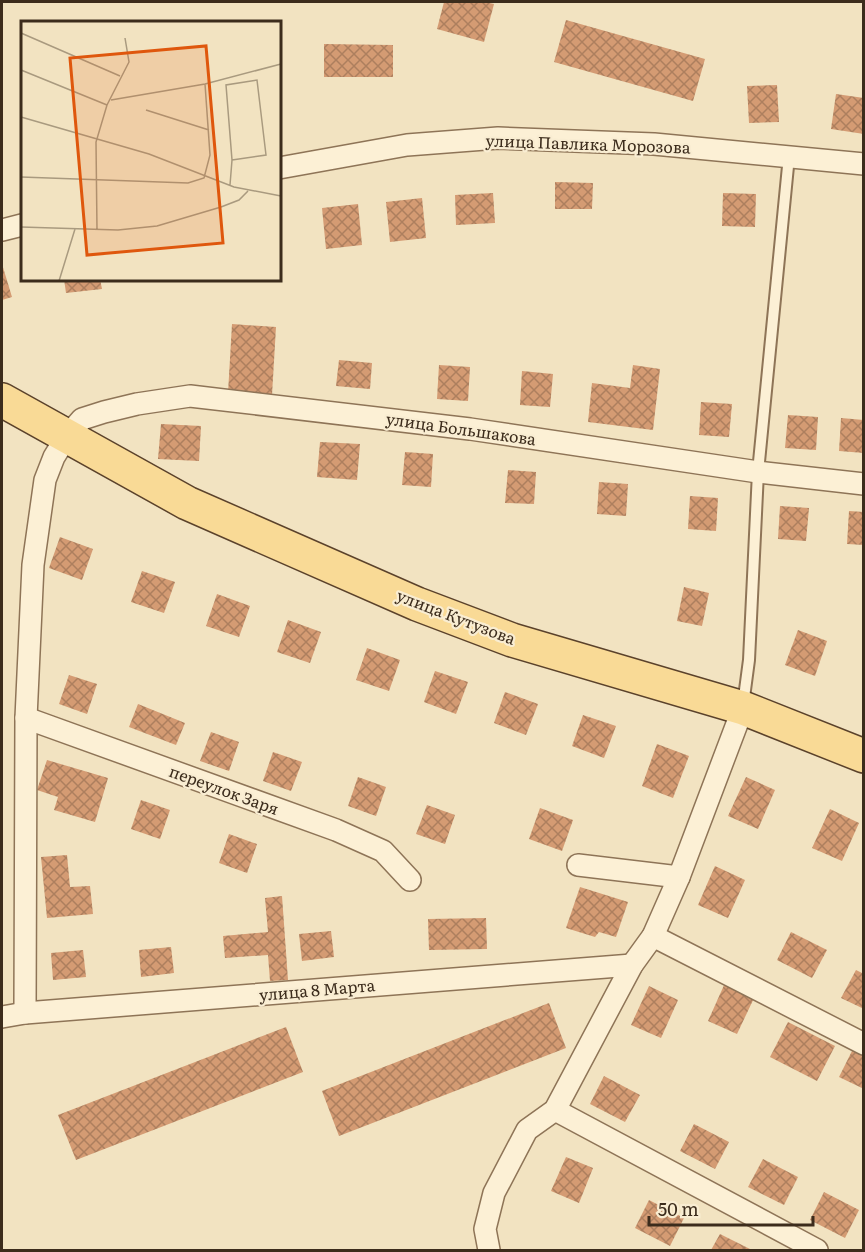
<svg xmlns="http://www.w3.org/2000/svg" width="865" height="1252" viewBox="0 0 865 1252" font-family="Literata,serif">
  <defs>
    <pattern id="building-cross-hatch" width="8" height="8" patternUnits="userSpaceOnUse" patternTransform="scale(1.5)"><rect width="8" height="8" fill="#d49b73"/><path d="M0 0l8 8M0 8l8-8" fill="none" stroke="#ad7f5e"/></pattern>
  </defs>
  <rect width="100%" height="100%" fill="#f2e3c1"/>
  <g fill="url(#building-cross-hatch)">
    <path d="M 444,2 L 485,2 L 494,4 L 484,42 L 437,29 Z"/>
    <path d="M 566,20 L 705,59 L 693,101 L 554,62 Z"/>
    <path d="M 324,44 L 393,45 L 393,77 L 324,77 Z"/>
    <path d="M 777,85 L 779,122 L 749,123 L 747,86 Z"/>
    <path d="M 836,94 L 864,98 L 864,134 L 831,129 Z"/>
    <path d="M 555,182 L 593,183 L 592,209 L 555,209 Z"/>
    <path d="M 493,193 L 495,223 L 456,225 L 455,195 Z"/>
    <path d="M 723,193 L 756,194 L 755,227 L 722,226 Z"/>
    <path d="M 422,198 L 426,238 L 390,242 L 386,202 Z"/>
    <path d="M 358,204 L 362,245 L 326,249 L 322,208 Z"/>
    <path d="M 2,264 L 12,297 L 2,300 Z"/>
    <path d="M 64,279 L 100,279 L 102,289 L 66,293 Z"/>
    <path d="M 232,324 L 276,327 L 272,395 L 228,393 Z"/>
    <path d="M 339,360 L 372,363 L 370,389 L 336,386 Z"/>
    <path d="M 439,365 L 470,367 L 468,401 L 437,399 Z"/>
    <path d="M 633,365 L 660,369 L 653,430 L 588,422 L 592,383 L 630,388 Z"/>
    <path d="M 522,371 L 553,374 L 550,407 L 520,405 Z"/>
    <path d="M 701,402 L 732,404 L 729,437 L 699,435 Z"/>
    <path d="M 788,415 L 818,417 L 816,450 L 785,448 Z"/>
    <path d="M 841,418 L 864,420 L 864,453 L 839,451 Z"/>
    <path d="M 161,424 L 201,426 L 199,461 L 158,459 Z"/>
    <path d="M 320,442 L 360,444 L 357,480 L 317,477 Z"/>
    <path d="M 405,452 L 433,454 L 431,487 L 402,485 Z"/>
    <path d="M 508,470 L 536,472 L 534,504 L 505,503 Z"/>
    <path d="M 599,482 L 628,484 L 626,516 L 597,514 Z"/>
    <path d="M 690,496 L 718,498 L 716,531 L 688,529 Z"/>
    <path d="M 780,506 L 809,508 L 806,541 L 778,539 Z"/>
    <path d="M 849,511 L 864,512 L 864,545 L 847,544 Z"/>
    <path d="M 60,537 L 93,549 L 82,580 L 49,568 Z"/>
    <path d="M 142,571 L 175,582 L 164,613 L 131,602 Z"/>
    <path d="M 684,587 L 709,593 L 702,626 L 677,621 Z"/>
    <path d="M 217,594 L 250,606 L 239,637 L 206,626 Z"/>
    <path d="M 288,620 L 321,632 L 310,663 L 277,652 Z"/>
    <path d="M 798,630 L 827,641 L 815,676 L 785,665 Z"/>
    <path d="M 367,648 L 400,660 L 389,691 L 356,680 Z"/>
    <path d="M 435,671 L 468,682 L 456,714 L 424,702 Z"/>
    <path d="M 69,675 L 97,684 L 87,714 L 59,704 Z"/>
    <path d="M 505,692 L 538,704 L 526,735 L 494,723 Z"/>
    <path d="M 138,704 L 185,723 L 176,745 L 129,727 Z"/>
    <path d="M 583,715 L 616,726 L 604,758 L 572,746 Z"/>
    <path d="M 211,732 L 239,742 L 229,771 L 200,761 Z"/>
    <path d="M 657,744 L 689,756 L 673,798 L 642,786 Z"/>
    <path d="M 273,752 L 302,762 L 291,791 L 263,781 Z"/>
    <path d="M 47,760 L 108,778 L 95,822 L 54,810 L 58,797 L 37,790 Z"/>
    <path d="M 358,777 L 386,787 L 376,816 L 348,806 Z"/>
    <path d="M 746,777 L 775,790 L 758,829 L 728,816 Z"/>
    <path d="M 141,800 L 170,810 L 160,839 L 131,829 Z"/>
    <path d="M 427,805 L 455,815 L 445,844 L 416,834 Z"/>
    <path d="M 540,808 L 573,820 L 562,851 L 529,839 Z"/>
    <path d="M 830,809 L 859,823 L 842,861 L 812,848 Z"/>
    <path d="M 229,834 L 257,844 L 247,873 L 219,863 Z"/>
    <path d="M 67,855 L 70,887 L 90,886 L 93,914 L 47,918 L 41,857 Z"/>
    <path d="M 715,866 L 745,880 L 728,918 L 698,905 Z"/>
    <path d="M 580,887 L 628,902 L 616,937 L 599,932 L 595,937 L 566,928 Z"/>
    <path d="M 282,896 L 288,980 L 270,981 L 268,955 L 225,958 L 223,936 L 268,932 L 265,898 Z"/>
    <path d="M 486,918 L 487,949 L 429,950 L 428,919 Z"/>
    <path d="M 331,931 L 334,957 L 302,961 L 299,934 Z"/>
    <path d="M 791,932 L 827,950 L 812,978 L 777,960 Z"/>
    <path d="M 171,947 L 174,973 L 141,977 L 139,950 Z"/>
    <path d="M 83,950 L 86,977 L 53,980 L 51,953 Z"/>
    <path d="M 856,970 L 864,974 L 864,1009 L 841,998 Z"/>
    <path d="M 725,983 L 755,996 L 737,1034 L 708,1021 Z"/>
    <path d="M 649,986 L 678,1000 L 661,1038 L 631,1025 Z"/>
    <path d="M 549,1003 L 566,1048 L 339,1136 L 322,1091 Z"/>
    <path d="M 788,1022 L 835,1046 L 817,1081 L 770,1057 Z"/>
    <path d="M 286,1027 L 303,1072 L 76,1160 L 58,1115 Z"/>
    <path d="M 853,1049 L 864,1054 L 864,1089 L 839,1077 Z"/>
    <path d="M 604,1076 L 640,1095 L 625,1122 L 590,1104 Z"/>
    <path d="M 694,1124 L 729,1142 L 715,1169 L 680,1151 Z"/>
    <path d="M 566,1157 L 593,1168 L 579,1203 L 551,1191 Z"/>
    <path d="M 763,1159 L 798,1177 L 784,1205 L 748,1187 Z"/>
    <path d="M 824,1192 L 859,1210 L 845,1238 L 810,1220 Z"/>
    <path d="M 649,1200 L 684,1218 L 670,1246 L 635,1228 Z"/>
    <path d="M 720,1234 L 752,1250 L 711,1250 Z"/>
  </g>
  <g fill="none" stroke-linecap="round" stroke-linejoin="round">
    <g stroke="#8e7457" stroke-width="14">
      <path id="service" d="M 743,705 L 749,660 L 758,472 L 789,156"/>
    </g>
    <g stroke="#8e7457" stroke-width="24">
      <g id="minor">
        <path d="M 279,168 L 407,145 L 498,138 L 654,144 L 864,164"/>
        <path d="M 2,230 L 22,225"/>
        <path d="M 26,718 L 336,830 L 383,851 L 410,880"/>
        <path d="M 578,865 L 679,877"/>
        <path d="M 653,936 L 864,1044"/>
        <path d="M 25,1013 L 26,718 L 33,565 L 45,480 L 54,457 L 67,436 L 82,419 L 104,412 L 137,404 L 190,396 L 470,429 L 758,472 L 864,484"/>
        <path d="M 2,1017 L 25,1013 L 632,965"/>
        <path d="M 555,1110 L 817,1250"/>
        <path d="M 489,1250 L 485,1229 L 494,1193 L 527,1130 L 555,1110 L 632,965 L 653,936 L 679,877 L 743,708"/>
      </g>
    </g>
    <g stroke="#5b422b" stroke-width="36">
      <path id="primary" d="M 2,400 L 187,503 L 417,604 L 512,640 L 743,708 L 864,756"/>
    </g>
    <use href="#service" stroke="#fcf0d5" stroke-width="10"/>
    <use href="#minor" stroke="#fcf0d5" stroke-width="21"/>
    <use href="#primary" stroke="#f9da96" stroke-width="33"/>
  </g>
  <g text-anchor="middle" stroke-width="4.5" stroke-linejoin="round" paint-order="stroke">
    <g font-size="16" fill="#3c2c1c" stroke="#f9edd2">
      <text transform="translate(588 144) rotate(2)" y="6">улица Павлика Морозова</text>
      <text transform="translate(461 429) rotate(8)" y="6">улица Большакова</text>
      <text transform="translate(456 617) rotate(21)" y="6">улица Кутузова</text>
      <text transform="translate(224 790) rotate(20)" y="6">переулок Заря</text>
      <text transform="translate(317 990) rotate(-5)" y="6">улица 8 Марта</text>
    </g>
  </g>
  <g transform="translate(21 21)">
    <rect width="260" height="260" fill="#f2e3c1"/>
    <path fill="none" stroke="#a99a7f" stroke-width="1.5" d="M 0,12 L 99,55M 0,49 L 86,84M 90,79 L 184,63 L 260,43M 125,89 L 188,109M 0,96 L 128,133 L 213,166 L 260,175M 0,156 L 167,162 L 183,157 L 189,134 L 184,63M 209,164 L 211,139 L 205,64 L 236,59 L 245,134 L 211,139M 0,206 L 97,209 L 136,205 L 200,186 L 218,179 L 227,170M 76,209 L 75,121 L 86,84 L 108,41 L 104,17M 38,260 L 54,208"/>
    <path fill="#df570d" fill-opacity="0.15" stroke="#df570d" stroke-width="3" d="M 185,25 L 202,222 L 66,234 L 49,37 Z"/>
    <rect width="260" height="260" fill="none" stroke="#3c2c1c" stroke-width="3"/>
  </g>
  <rect width="865" height="1252" fill="none" stroke="#3c2c1c" stroke-width="6"/>
  <path d="M649 1216v9h164v-9" fill="none" stroke="#3c2c1c" stroke-width="3"/>
  <text x="658" y="1216" font-size="18" fill="#3c2c1c" stroke="#f9edd2" stroke-width="4.5" paint-order="stroke">50 m</text>
</svg>
